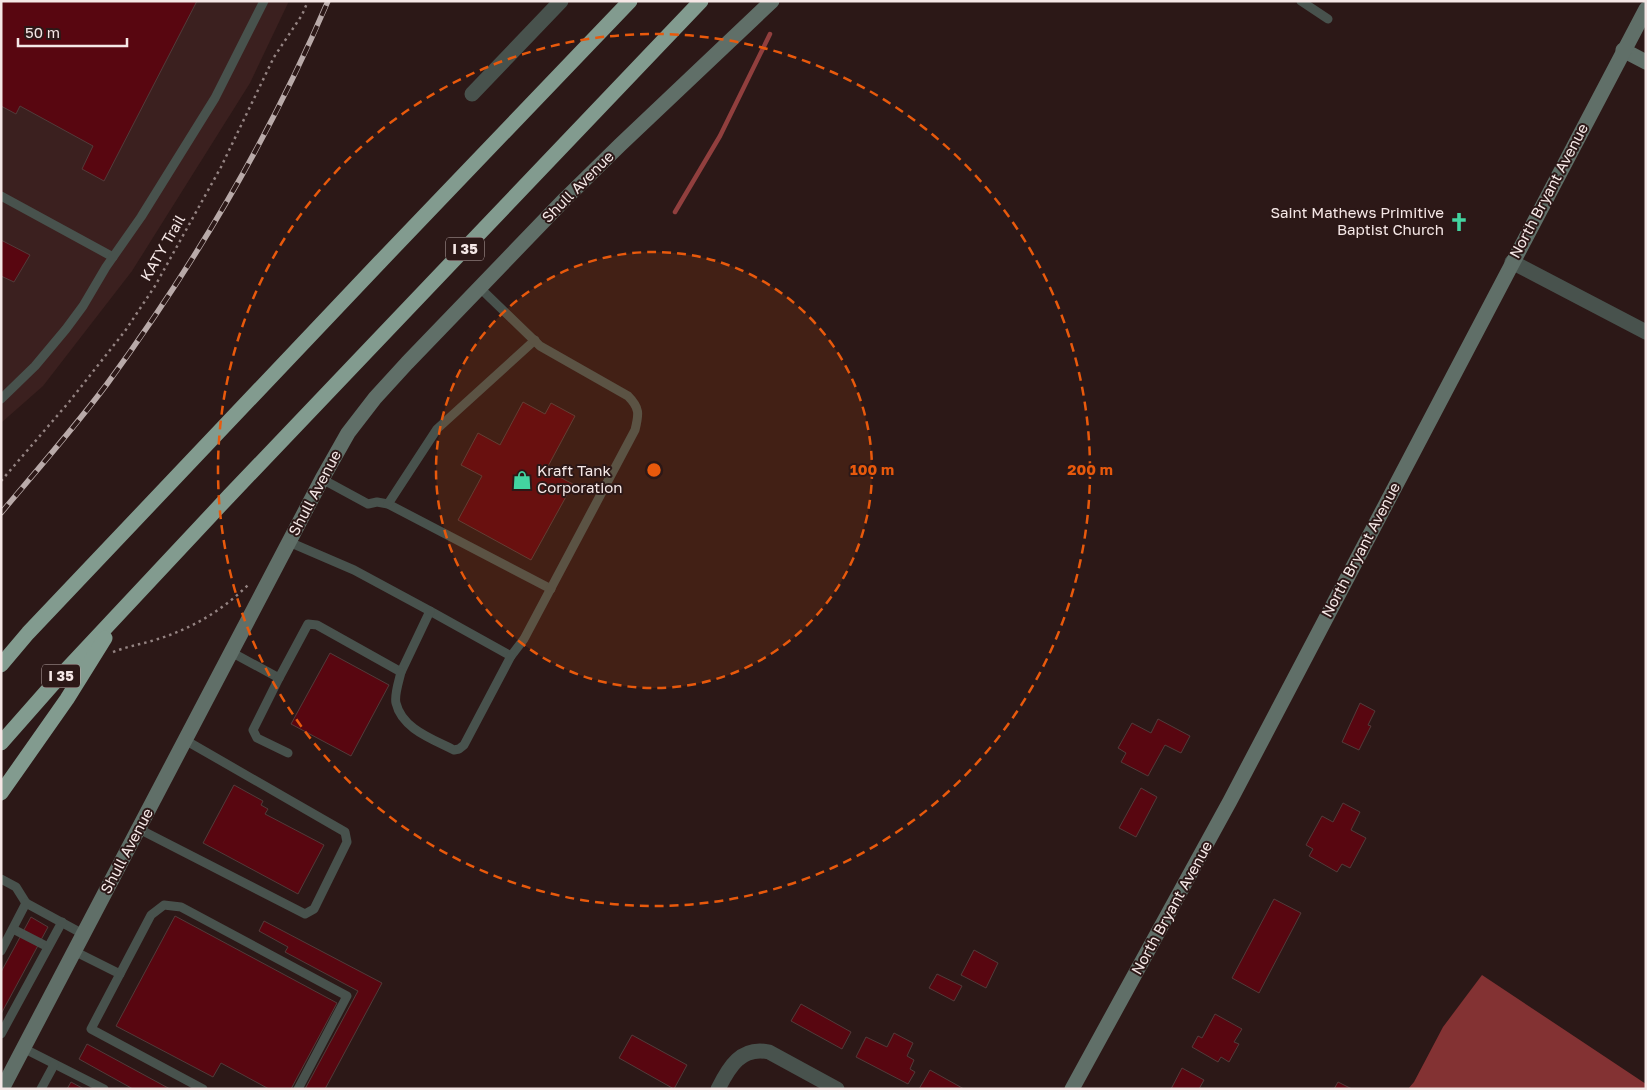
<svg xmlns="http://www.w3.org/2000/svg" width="1647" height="1090" viewBox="0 0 1647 1090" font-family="'Golos Text',sans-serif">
  <rect width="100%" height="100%" fill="#2c1817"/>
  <path fill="#3b201f" d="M 1,1 L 289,1 L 250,83 L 132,271 L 43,386 L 1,423 Z"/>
  <path fill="#833233" d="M 1482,975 L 1646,1084 L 1646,1089 L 1408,1089 L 1414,1082 L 1443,1027 Z"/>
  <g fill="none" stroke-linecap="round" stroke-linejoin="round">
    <path stroke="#913f3e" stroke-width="4.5" d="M 675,212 L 720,136 L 770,34"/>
  </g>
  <g fill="#580610" stroke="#523b3a">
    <path d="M 1,1 L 197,1 L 104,181 L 82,169 L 93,146 L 20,106 L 16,114 L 1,106 Z"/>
    <path d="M 1,240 L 30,255 L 14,282 L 1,276 Z"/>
    <path d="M 523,402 L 545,414 L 551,403 L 575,416 L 546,470 L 573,484 L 531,560 L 458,520 L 482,476 L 461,465 L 478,433 L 500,445 Z"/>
    <path d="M 330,653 L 389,685 L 351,756 L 291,724 Z"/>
    <path d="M 1360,703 L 1375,711 L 1368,725 L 1371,726 L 1359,750 L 1342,742 Z"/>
    <path d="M 1158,719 L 1190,736 L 1181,753 L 1165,745 L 1148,776 L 1121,762 L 1126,753 L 1118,748 L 1132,723 L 1151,733 Z"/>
    <path d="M 234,785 L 263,801 L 261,805 L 268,809 L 265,814 L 324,845 L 298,894 L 203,843 Z"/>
    <path d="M 1141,788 L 1157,797 L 1136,837 L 1119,828 Z"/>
    <path d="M 1343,803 L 1360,812 L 1351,830 L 1366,838 L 1350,868 L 1342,864 L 1337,872 L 1309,856 L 1313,849 L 1306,845 L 1322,816 L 1333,822 Z"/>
    <path d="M 1274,899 L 1301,913 L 1259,993 L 1232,978 Z"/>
    <path d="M 175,916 L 337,1003 L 291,1089 L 269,1089 L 221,1063 L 213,1077 L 116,1026 Z"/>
    <path d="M 31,917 L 48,927 L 1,1014 L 1,972 Z"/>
    <path d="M 264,921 L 382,983 L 325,1089 L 305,1089 L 358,991 L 285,952 L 288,947 L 259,931 Z"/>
    <path d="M 974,950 L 998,963 L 986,988 L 961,975 Z"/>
    <path d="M 937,974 L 962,986 L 954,1001 L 929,988 Z"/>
    <path d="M 801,1004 L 851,1032 L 842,1049 L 791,1021 Z"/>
    <path d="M 1215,1014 L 1242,1029 L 1234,1042 L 1239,1044 L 1229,1062 L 1221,1057 L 1218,1062 L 1192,1047 L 1198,1036 L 1202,1038 Z"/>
    <path d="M 894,1033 L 913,1043 L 907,1056 L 914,1060 L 910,1069 L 915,1072 L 908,1084 L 856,1057 L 866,1037 L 887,1047 Z"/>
    <path d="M 632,1035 L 687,1065 L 674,1089 L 619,1058 Z"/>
    <path d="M 87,1044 L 170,1089 L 133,1089 L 79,1059 Z"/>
    <path d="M 1182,1068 L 1204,1080 L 1199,1089 L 1171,1089 Z"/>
    <path d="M 930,1070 L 964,1089 L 919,1089 Z"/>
    <path d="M 71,1082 L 84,1089 L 67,1089 Z"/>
    <path d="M 1338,1082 L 1352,1089 L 1334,1089 Z"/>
  </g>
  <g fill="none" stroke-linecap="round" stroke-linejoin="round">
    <g stroke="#948382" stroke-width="2.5" stroke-dasharray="2.5 4" stroke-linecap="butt">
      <path d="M 1,481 L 69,402 L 125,331 L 155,286 L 221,167 L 274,57 L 302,15 L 308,1"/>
      <path d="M 113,652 C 128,646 143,644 158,639 C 193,628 223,610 249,584"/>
    </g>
    <g stroke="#48524d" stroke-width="9">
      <path d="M 1301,1 L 1328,19"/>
      <path d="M 1,196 L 113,257"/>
      <path d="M 1,399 L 35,366 L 66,329 L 83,306 L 106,267 L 141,217 L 215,98 L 264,1"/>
      <path d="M 322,479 L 368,504 L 377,502 L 388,504 L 551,589"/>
      <path d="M 388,504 L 437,429 L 535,340"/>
      <path d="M 430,611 L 511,656 L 524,639 L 635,430 C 639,414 640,408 628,396 L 540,346 L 480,288"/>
      <path d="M 231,652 L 279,678 L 308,624 L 317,625 L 401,672 L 430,611 L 354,570 L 289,542"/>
      <path d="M 401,672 C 399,681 394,695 396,703 C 402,729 433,739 454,750 L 459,749 L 464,745 L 511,656"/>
      <path d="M 279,678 L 253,730 L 257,738 L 288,753"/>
      <path d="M 139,829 L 305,914 L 314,909 L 347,842 L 345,832 L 185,740"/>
      <path d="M 1,879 L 16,887 L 26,903"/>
      <path d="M 13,929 L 48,947"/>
      <path d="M 1,951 L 26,903 L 83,934"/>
      <path d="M 74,951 L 120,974"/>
      <path d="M 1,1034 L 62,922"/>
      <path d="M 23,1048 L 104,1089"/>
      <path d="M 41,1089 L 54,1065"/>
      <path d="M 203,1089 L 91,1029 L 151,915 L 164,905 L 181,907 L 347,996 L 298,1089"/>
    </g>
    <g stroke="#48524d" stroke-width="15">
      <path d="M 472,94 L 561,1"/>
      <path d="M 1512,262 L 1646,332"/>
      <path d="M 718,1089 C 729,1067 741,1046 769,1052 L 837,1089"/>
    </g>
    <g stroke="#606f68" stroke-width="15">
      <path d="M 1623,50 L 1646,62"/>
      <path d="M 2,1089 L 322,479 L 348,433 L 375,398 L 407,363 L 565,199 L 620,145 L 772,1"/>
      <path d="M 1072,1089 L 1230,801 L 1646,9"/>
    </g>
    <g stroke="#829b8f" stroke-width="15">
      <path d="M 1,665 L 28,633 L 380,262 L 630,1"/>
      <path d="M 1,743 L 53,684 L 229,496 L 701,1"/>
      <path d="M 1,793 L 67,699 L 105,638"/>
    </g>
    <g stroke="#b9aaa9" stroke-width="5.5">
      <path id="rail" d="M 1,513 C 37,470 74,428 107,384 C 194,265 270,137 328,1"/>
    </g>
    <use href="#rail" stroke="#2c1817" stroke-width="4" stroke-dasharray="11" stroke-linecap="butt"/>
  </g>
  <circle cx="654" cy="470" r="218" fill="#e8590c" fill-opacity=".12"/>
  <g fill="none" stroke="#e8590c" stroke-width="2.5" stroke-dasharray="9 6">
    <circle cx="654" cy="470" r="218"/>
    <circle cx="654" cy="470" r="436"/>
  </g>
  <defs>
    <g id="church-bare" transform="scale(1.5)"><path d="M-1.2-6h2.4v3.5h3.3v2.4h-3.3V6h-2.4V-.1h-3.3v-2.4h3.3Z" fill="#43d4a0" stroke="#2c1817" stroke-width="2.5" paint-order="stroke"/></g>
    <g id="shop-bare" transform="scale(1.5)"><path d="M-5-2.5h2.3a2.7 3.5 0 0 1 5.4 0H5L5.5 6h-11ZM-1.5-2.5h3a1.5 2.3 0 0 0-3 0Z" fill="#43d4a0" stroke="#2c1817" stroke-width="2.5" paint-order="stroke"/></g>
  </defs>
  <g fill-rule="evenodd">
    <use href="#church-bare" x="1459" y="222"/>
    <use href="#shop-bare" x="522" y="480"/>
  </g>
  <g text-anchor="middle" stroke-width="4" stroke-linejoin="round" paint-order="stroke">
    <g fill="#2c1817" stroke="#b9a9a8" stroke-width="1">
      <rect x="446" y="237.5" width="38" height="23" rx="4"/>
      <rect x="42" y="664.5" width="38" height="23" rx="4"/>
    </g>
    <g font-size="14" font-weight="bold" fill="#f5e7e6">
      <text x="465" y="254">I 35</text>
      <text x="61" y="681">I 35</text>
    </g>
    <g font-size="15" fill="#f5e7e6" stroke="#2c1817">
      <text transform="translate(578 187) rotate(-45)" y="5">Shull Avenue</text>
      <text transform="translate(1549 191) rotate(-62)" y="5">North Bryant Avenue</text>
      <text transform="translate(163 248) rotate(-60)" y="5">KATY Trail</text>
      <text transform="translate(315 493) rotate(-62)" y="5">Shull Avenue</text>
      <text transform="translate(1361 550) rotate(-62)" y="5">North Bryant Avenue</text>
      <text transform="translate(127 851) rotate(-62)" y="5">Shull Avenue</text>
      <text transform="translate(1172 908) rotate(-61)" y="5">North Bryant Avenue</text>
    </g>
    <g font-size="15" fill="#f5e7e6" stroke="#2c1817" text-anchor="end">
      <text x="1444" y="218">Saint Mathews Primitive<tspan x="1444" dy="17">Baptist Church</tspan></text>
      <text x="537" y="476" text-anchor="start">Kraft Tank<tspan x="537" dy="17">Corporation</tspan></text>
    </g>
  </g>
  <circle cx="654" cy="470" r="8" fill="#e8590c" stroke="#2c1817" stroke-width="2.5"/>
  <g font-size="15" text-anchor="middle" font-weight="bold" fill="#e8590c" stroke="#2c1817" stroke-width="4" stroke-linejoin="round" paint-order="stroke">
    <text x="872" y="475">100 m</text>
    <text x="1090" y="475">200 m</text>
  </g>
  <rect width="1647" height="1090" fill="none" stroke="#f5e7e6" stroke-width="5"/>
  <path d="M18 38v8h109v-8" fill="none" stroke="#f5e7e6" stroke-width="2.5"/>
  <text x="25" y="38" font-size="15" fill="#f5e7e6" stroke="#2c1817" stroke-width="4" paint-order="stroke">50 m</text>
</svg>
